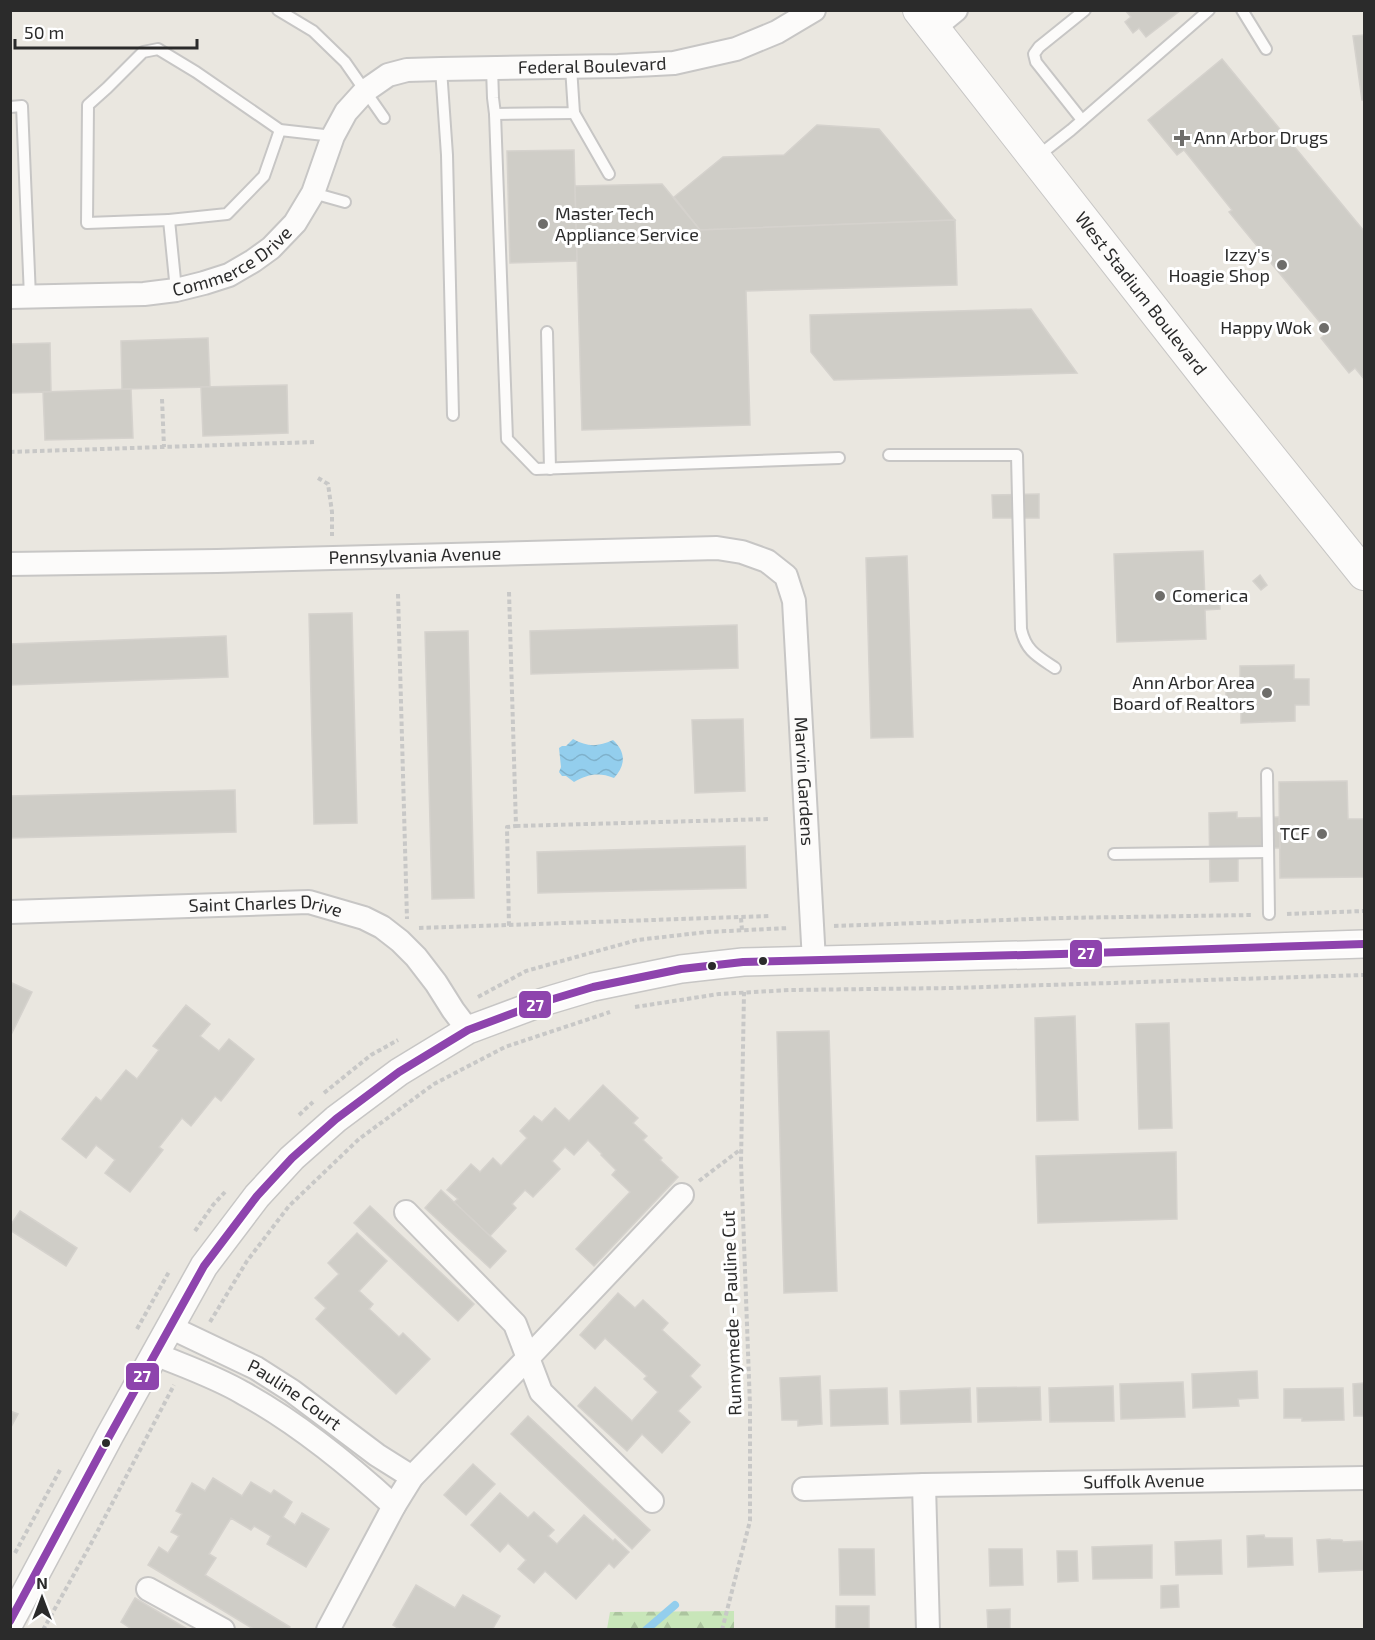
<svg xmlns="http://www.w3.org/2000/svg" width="1375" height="1640" viewBox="0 0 1375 1640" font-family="'Exo 2',sans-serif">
  <defs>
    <pattern id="forest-firs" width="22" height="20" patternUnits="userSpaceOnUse" patternTransform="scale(1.5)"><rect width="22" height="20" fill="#c8e6b9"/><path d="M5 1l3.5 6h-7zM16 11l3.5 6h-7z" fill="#acc59f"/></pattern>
    <pattern id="water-waves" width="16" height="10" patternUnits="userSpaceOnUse" patternTransform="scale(1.5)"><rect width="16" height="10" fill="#93ceed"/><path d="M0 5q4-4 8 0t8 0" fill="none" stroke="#7fb1cb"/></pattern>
  </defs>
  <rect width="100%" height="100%" fill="#eae7e0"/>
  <path fill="url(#forest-firs)" d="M 734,1611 L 734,1629 L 607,1629 L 610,1612 Z"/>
  <path fill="url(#water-waves)" d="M 573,739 C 587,747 598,747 613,740 C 626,752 626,765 614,778 C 599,772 588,774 574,782 L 566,776 L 562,776 L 559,772 L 561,767 L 559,748 L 562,746 L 566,746 Z"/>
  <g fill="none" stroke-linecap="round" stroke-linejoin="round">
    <path stroke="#93ceed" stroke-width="8" d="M 646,1630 L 675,1605"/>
  </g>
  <g fill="#cfcdc7" stroke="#d5d2cd" stroke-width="1.5">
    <path d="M 1125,10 L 1181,10 L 1146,37 L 1139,28 L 1133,33 L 1125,22 L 1131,17 Z"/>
    <path d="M 1364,35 L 1364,100 L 1362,100 L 1353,36 Z"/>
    <path d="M 1222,59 L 1364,231 L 1364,379 L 1355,368 L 1349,373 L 1321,338 L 1328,332 L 1229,212 L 1232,210 L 1184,150 L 1177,155 L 1148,120 Z"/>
    <path d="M 817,125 L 879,129 L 955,220 L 700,230 L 674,197 L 723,157 L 784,155 Z"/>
    <path d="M 574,150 L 577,261 L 510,263 L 507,151 Z"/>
    <path d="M 662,184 L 700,230 L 955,220 L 957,285 L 746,291 L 750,425 L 582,430 L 575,186 Z"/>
    <path d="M 1031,309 L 1077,373 L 834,380 L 811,352 L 810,315 Z"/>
    <path d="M 208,338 L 210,387 L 122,389 L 121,341 Z"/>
    <path d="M 50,343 L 51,392 L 10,393 L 10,344 Z"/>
    <path d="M 287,385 L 288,433 L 203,436 L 201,387 Z"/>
    <path d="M 131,389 L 133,438 L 45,440 L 43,392 Z"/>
    <path d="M 1039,494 L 1039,518 L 993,518 L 992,495 Z"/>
    <path d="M 1203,551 L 1205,600 L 1220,599 L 1220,609 L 1205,610 L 1206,639 L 1117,642 L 1114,554 Z"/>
    <path d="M 907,556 L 913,737 L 871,738 L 866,558 Z"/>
    <path d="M 1260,575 L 1267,585 L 1261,590 L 1253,581 Z"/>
    <path d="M 352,613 L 357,823 L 314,824 L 309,614 Z"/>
    <path d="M 737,625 L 738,668 L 531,674 L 530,631 Z"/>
    <path d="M 468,631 L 474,898 L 432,899 L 425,632 Z"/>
    <path d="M 226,636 L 228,677 L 10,685 L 10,644 Z"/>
    <path d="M 1294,665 L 1294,679 L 1309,679 L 1309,705 L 1295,705 L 1295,721 L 1241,723 L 1241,705 L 1226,706 L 1226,682 L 1240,681 L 1240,666 Z"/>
    <path d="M 743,719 L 745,791 L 695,793 L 692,720 Z"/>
    <path d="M 1347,781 L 1348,819 L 1364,819 L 1364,877 L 1280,878 L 1279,782 Z"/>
    <path d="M 235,790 L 236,832 L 10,838 L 10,796 Z"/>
    <path d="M 1237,812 L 1237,818 L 1279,817 L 1280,848 L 1238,848 L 1238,881 L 1210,882 L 1209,813 Z"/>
    <path d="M 745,846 L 746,888 L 538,893 L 537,852 Z"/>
    <path d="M 12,983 L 32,992 L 10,1037 L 10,987 Z"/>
    <path d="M 186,1005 L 210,1024 L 200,1036 L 219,1051 L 229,1039 L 254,1059 L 221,1101 L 215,1096 L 191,1126 L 182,1118 L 159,1147 L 163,1150 L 130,1192 L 105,1173 L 115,1160 L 96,1145 L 86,1158 L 62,1139 L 96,1097 L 101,1101 L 126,1070 L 137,1079 L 159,1050 L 153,1046 Z"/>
    <path d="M 1075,1016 L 1078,1120 L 1037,1121 L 1035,1018 Z"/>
    <path d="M 1169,1023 L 1172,1128 L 1139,1129 L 1136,1024 Z"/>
    <path d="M 829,1031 L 837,1291 L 784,1293 L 777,1032 Z"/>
    <path d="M 603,1085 L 638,1118 L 633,1123 L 647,1136 L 643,1140 L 662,1158 L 660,1160 L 678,1177 L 594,1266 L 576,1249 L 630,1192 L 612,1175 L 616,1170 L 601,1155 L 602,1154 L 588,1140 L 574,1155 L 565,1147 L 552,1161 L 560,1169 L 533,1197 L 525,1190 L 512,1204 L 516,1208 L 490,1236 L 454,1202 L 458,1199 L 447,1190 L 471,1164 L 480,1172 L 493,1158 L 501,1166 L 527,1138 L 520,1131 L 534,1116 L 542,1122 L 555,1108 L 569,1121 Z"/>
    <path d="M 1176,1152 L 1177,1219 L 1038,1223 L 1036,1156 Z"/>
    <path d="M 441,1190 L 506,1251 L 490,1268 L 425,1208 Z"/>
    <path d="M 370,1206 L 474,1304 L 458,1321 L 354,1223 Z"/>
    <path d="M 20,1211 L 77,1248 L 66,1266 L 10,1230 L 10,1226 Z"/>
    <path d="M 357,1233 L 387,1261 L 359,1291 L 373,1304 L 369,1309 L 399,1337 L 403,1333 L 430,1359 L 396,1394 L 316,1319 L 326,1308 L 315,1298 L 339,1274 L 328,1263 Z"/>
    <path d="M 618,1293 L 635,1308 L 643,1300 L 668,1323 L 662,1330 L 700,1365 L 690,1376 L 701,1387 L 678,1411 L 690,1422 L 662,1453 L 642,1434 L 627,1451 L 578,1406 L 595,1387 L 632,1421 L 658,1392 L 644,1379 L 647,1376 L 605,1338 L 595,1349 L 580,1335 Z"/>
    <path d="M 1257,1371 L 1258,1398 L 1238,1399 L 1239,1406 L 1193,1408 L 1192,1374 Z"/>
    <path d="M 820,1376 L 822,1424 L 798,1426 L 798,1420 L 782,1420 L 780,1378 Z"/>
    <path d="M 1183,1382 L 1185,1417 L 1121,1419 L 1120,1384 Z"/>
    <path d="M 1364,1383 L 1364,1416 L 1354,1416 L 1353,1384 Z"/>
    <path d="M 1113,1386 L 1114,1421 L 1050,1422 L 1049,1388 Z"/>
    <path d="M 1040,1387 L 1041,1420 L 978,1422 L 977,1388 Z"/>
    <path d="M 887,1388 L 888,1424 L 831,1426 L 830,1390 Z"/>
    <path d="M 970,1388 L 971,1422 L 901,1424 L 900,1391 Z"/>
    <path d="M 1343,1388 L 1344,1420 L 1302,1421 L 1302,1418 L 1284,1418 L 1284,1389 Z"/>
    <path d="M 10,1411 L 18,1414 L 10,1429 Z"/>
    <path d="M 528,1416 L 650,1530 L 632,1549 L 511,1434 Z"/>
    <path d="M 473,1464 L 495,1484 L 466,1515 L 444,1495 Z"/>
    <path d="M 213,1478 L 242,1496 L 251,1482 L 271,1494 L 274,1490 L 292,1502 L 283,1517 L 295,1525 L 302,1513 L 329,1529 L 306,1567 L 267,1544 L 271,1536 L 254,1526 L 251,1530 L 231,1518 L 209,1554 L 216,1558 L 205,1575 L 290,1627 L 288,1630 L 255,1630 L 148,1565 L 159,1547 L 168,1553 L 179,1536 L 171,1532 L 182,1514 L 176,1511 L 192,1483 L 205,1491 Z"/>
    <path d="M 500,1493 L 528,1518 L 534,1512 L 554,1530 L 548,1536 L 557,1544 L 584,1515 L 613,1541 L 615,1539 L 629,1552 L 614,1568 L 609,1563 L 576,1599 L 545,1571 L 534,1583 L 518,1569 L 526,1560 L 508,1543 L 500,1552 L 471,1525 Z"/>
    <path d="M 1264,1535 L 1265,1538 L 1292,1538 L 1293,1565 L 1248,1567 L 1247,1536 Z"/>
    <path d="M 1330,1539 L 1330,1540 L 1342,1540 L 1343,1542 L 1362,1541 L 1364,1570 L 1319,1572 L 1317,1540 Z"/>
    <path d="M 1221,1540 L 1222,1574 L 1176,1575 L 1175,1542 Z"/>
    <path d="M 1152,1545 L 1152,1578 L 1093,1579 L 1092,1547 Z"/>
    <path d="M 839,1549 L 874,1549 L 875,1595 L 840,1595 Z"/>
    <path d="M 989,1549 L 1022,1549 L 1023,1585 L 990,1586 Z"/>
    <path d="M 1057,1551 L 1077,1551 L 1078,1581 L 1058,1582 Z"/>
    <path d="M 416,1585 L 455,1608 L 463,1595 L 500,1616 L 492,1630 L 401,1630 L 393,1625 Z"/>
    <path d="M 1178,1585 L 1179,1607 L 1161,1608 L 1161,1586 Z"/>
    <path d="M 135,1598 L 189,1630 L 133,1630 L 121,1622 Z"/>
    <rect x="836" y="1606" width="33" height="24"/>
    <path d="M 1010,1609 L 1010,1630 L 988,1630 L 987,1610 Z"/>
  </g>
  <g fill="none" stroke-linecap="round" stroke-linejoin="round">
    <g stroke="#c7c6c5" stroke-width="14">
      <g id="service">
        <path d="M 278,10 L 313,31 L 345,62 L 384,118"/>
        <path d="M 1242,10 L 1266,49"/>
        <path d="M 492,68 L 493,98 L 495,114 L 507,439 L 536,469 L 839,458"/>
        <path d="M 441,69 L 447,155 L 453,415"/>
        <path d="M 10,107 L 22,106 L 30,297"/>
        <path d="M 574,113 L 609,174"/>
        <path d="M 495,114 L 574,113 L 571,67"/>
        <path d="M 1082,120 L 1036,62 L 1034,54 L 1039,47 L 1085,10"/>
        <path d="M 1038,156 L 1071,130 L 1209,10"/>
        <path d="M 313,193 L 345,202"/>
        <path d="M 169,220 L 227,214 L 264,176 L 280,130"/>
        <path d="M 176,290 L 169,220 L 87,223 L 88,105 L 107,88 L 143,52 L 158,49 L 196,72 L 280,130 L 333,136"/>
        <path d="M 547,332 L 550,469"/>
        <path d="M 889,455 L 1017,455 L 1021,629 C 1026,651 1037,656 1055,668"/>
        <path d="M 1267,774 L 1269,914"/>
        <path d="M 1114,854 L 1268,852"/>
      </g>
    </g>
    <g stroke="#c7c6c5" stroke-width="26">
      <g id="minor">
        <path d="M 934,28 L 956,10"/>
        <path id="s1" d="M 10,297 L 144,294 L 176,290 L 204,283 L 229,275 L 253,261 L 271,248 L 295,223 L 313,193 L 333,136 L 346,112 L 365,91 L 388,75 L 407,70 L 441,69 L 618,66 L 674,63 L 736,49 L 777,32 L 814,10"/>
        <path id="s2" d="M 10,564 L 217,561 L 717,548 L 742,552 L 767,561 L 786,576 L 794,601 L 814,961"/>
        <path id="s3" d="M 10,912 L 309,902 L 364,918 L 382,927 L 400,941 L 416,957 L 436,983 L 453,1010 L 468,1030"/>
        <path d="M 406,1212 L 515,1324 L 541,1392 L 652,1501"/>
        <path id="s4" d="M 170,1327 L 256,1368 L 292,1391 L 377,1455 L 412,1477"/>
        <path d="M 155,1354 C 184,1366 216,1377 243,1393 C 298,1423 348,1464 394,1506"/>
        <path d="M 924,1485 L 928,1630"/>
        <path id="s5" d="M 804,1489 L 924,1485 L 1364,1478"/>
        <path d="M 148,1589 L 223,1630"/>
        <path d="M 328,1630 L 394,1506 L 412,1477 L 527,1359 L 682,1195"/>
      </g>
    </g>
    <g stroke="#c7c6c5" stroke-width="30">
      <path id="tertiary" d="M 10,1622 L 110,1435 L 204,1266 L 257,1196 L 292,1158 L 336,1119 L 399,1072 L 468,1030 L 543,1002 L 593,987 L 681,969 L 743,962 L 1061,954 L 1364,944"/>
    </g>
    <g stroke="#c7c6c5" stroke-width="34">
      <g id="secondary">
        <path id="s6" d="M 919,10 L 1214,387 L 1364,574"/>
      </g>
    </g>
    <g stroke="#c8c8c7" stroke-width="4" stroke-dasharray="4.5 3" stroke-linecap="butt">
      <path d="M 162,399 L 164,447"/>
      <path d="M 10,452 L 314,442"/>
      <path d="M 318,478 L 328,484 L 332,512 L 332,536"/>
      <path d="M 509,592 L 516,826 L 507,827 L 509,926"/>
      <path d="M 398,594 L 407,919"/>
      <path d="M 516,826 L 768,819"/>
      <path d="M 1287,914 L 1364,911"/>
      <path d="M 741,918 L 742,930"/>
      <path d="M 834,926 L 1060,918 L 1252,915"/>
      <path d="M 419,928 L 769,916"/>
      <path d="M 478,997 L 526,971 L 637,940 L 707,932 L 789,928"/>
      <path d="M 635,1007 L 719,994 L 790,990 L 952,988 L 1364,975"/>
      <path d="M 324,1093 L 371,1055 L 398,1040"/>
      <path d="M 299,1115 L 313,1102"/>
      <path d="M 699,1181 L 741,1149"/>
      <path d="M 195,1231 L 213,1205 L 225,1192"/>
      <path d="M 210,1322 L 247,1261 L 289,1206 L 359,1139 L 434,1084 L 505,1047 L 610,1012"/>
      <path d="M 137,1329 L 170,1270"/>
      <path d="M 15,1553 L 60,1470"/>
      <path d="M 43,1630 L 93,1540 L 174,1385"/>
      <path d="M 722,1630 L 750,1521 L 750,1406 L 741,1162 L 744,992"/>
    </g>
    <use href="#service" stroke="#fcfbfa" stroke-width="10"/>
    <use href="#minor" stroke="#fcfbfa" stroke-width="22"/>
    <use href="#tertiary" stroke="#fcfbfa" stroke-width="27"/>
    <use href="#secondary" stroke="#fcfbfa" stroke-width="32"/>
    <g stroke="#fff" stroke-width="12">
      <path id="bus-1" d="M 10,1621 L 110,1435 L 204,1266 L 257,1196 L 292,1158 L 336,1119 L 399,1072 L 468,1030 L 543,1002 L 593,987 L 681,969 L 743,962 L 1061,954 L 1364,944"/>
    </g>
    <use href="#bus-1" stroke="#8e44ad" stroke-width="8"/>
  </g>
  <g fill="#6e6d6a" stroke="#fff" stroke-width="2">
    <path d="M1179 129h6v6h6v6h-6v6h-6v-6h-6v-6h6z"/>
    <circle cx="543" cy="224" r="6"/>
    <circle cx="1282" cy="265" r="6"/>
    <circle cx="1324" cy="328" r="6"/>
    <circle cx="1160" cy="596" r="6"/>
    <circle cx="1267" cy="693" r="6"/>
    <circle cx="1322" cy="834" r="6"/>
  </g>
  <g fill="#2b2b2b" stroke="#fff" stroke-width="2">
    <circle cx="763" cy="961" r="5"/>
    <circle cx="712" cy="966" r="5"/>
    <circle cx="106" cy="1443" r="5"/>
  </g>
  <g text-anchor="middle" stroke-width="6" stroke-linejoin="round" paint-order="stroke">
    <g font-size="18" fill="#2b2b2b" stroke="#fff">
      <text dy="6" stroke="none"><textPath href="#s1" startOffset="690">Federal Boulevard</textPath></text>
      <text dy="6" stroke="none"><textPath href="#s1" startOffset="230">Commerce Drive</textPath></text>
      <text dy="6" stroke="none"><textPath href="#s6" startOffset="360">West Stadium Boulevard</textPath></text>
      <text dy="6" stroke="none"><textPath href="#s2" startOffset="405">Pennsylvania Avenue</textPath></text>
      <text dy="6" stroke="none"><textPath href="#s2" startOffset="990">Marvin Gardens</textPath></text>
      <text dy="6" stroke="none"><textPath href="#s3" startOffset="256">Saint Charles Drive</textPath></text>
      <text transform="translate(732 1313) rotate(-92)" y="6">Runnymede - Pauline Cut</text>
      <text dy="6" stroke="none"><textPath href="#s4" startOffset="142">Pauline Court</textPath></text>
      <text dy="6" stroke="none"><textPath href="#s5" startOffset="340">Suffolk Avenue</textPath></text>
    </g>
    <g font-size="18" fill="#2b2b2b" stroke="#fff" text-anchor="end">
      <text x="1194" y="144" text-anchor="start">Ann Arbor Drugs</text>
      <text x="555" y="220" text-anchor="start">Master Tech<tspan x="555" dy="21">Appliance Service</tspan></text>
      <text x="1270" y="261">Izzy's<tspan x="1270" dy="21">Hoagie Shop</tspan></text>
      <text x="1312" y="334">Happy Wok</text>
      <text x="1172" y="602" text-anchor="start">Comerica</text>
      <text x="1255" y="689">Ann Arbor Area<tspan x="1255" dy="21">Board of Realtors</tspan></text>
      <text x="1310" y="840">TCF</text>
    </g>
  </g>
  <g stroke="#fff" stroke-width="2">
    <rect x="1069" y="939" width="34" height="29" rx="6" fill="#8e44ad"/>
    <rect x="518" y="990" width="34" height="29" rx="6" fill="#8e44ad"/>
    <rect x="125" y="1362" width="35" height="29" rx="6" fill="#8e44ad"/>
  </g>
  <g font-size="16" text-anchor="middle" font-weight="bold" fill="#fff">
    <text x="1086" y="959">27</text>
    <text x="535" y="1011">27</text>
    <text x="142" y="1382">27</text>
  </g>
  <rect width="1375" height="1640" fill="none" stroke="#2b2b2b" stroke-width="24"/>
  <g transform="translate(42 1598)" stroke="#ffffff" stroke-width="4.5" paint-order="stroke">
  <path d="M0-4.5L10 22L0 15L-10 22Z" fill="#2b2b2b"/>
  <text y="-9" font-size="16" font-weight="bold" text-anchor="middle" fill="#2b2b2b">N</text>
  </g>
  <path d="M15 39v9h182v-9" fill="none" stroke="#2b2b2b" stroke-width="3"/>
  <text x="24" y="39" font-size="18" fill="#2b2b2b" stroke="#ffffff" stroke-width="4.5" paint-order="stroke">50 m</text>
</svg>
